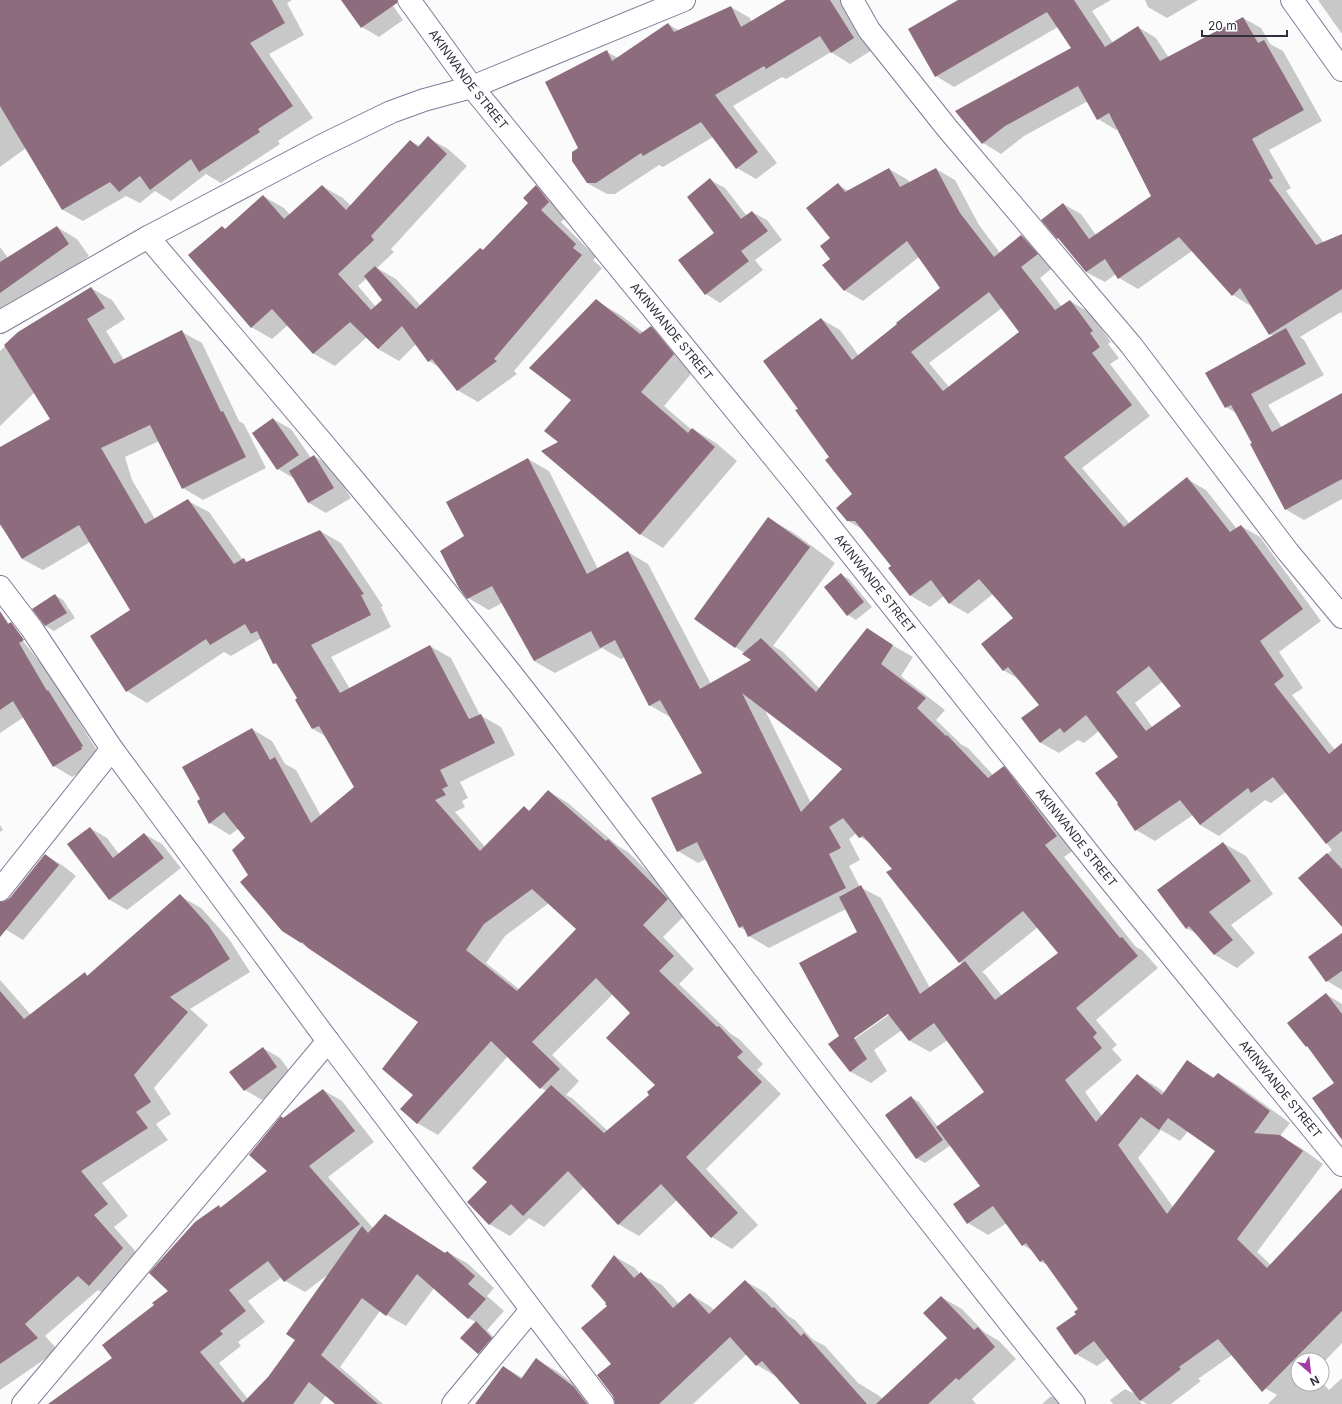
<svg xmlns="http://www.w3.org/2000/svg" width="1342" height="1404" viewBox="0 0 1342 1404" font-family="Inter,sans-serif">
  <rect width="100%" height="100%" fill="#fbfbfb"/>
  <g fill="#0003" fill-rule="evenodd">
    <path d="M 0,0 L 292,0 L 287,3 L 304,35 L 269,54 L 313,118 L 278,141 L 280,144 L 221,183 L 206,174 L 171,201 L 155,191 L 140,203 L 126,196 L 83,221 L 63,210 L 26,148 L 0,167 Z"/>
    <path d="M 342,0 L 389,0 L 403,20 L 379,37 L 362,27 Z"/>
    <path d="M 788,0 L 841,0 L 872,50 L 850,64 L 831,52 L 786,79 L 782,77 L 733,106 L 777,163 L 756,179 L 737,168 L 713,137 L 663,167 L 659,165 L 615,194 L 607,194 L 587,183 L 579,148 L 607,52 L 618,58 L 668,24 L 680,31 L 731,7 L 750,18 L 752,22 Z"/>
    <path d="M 960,0 L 1111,0 L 1092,11 L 1113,43 L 1138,27 L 1156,38 L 1169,58 L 1243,18 L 1261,28 L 1270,44 L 1283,51 L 1322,121 L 1269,150 L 1291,188 L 1286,191 L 1324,243 L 1342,235 L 1342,315 L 1341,312 L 1300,337 L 1304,340 L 1324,375 L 1268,405 L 1282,428 L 1342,394 L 1342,499 L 1304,520 L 1285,509 L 1236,413 L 1226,407 L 1207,373 L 1273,336 L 1270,334 L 1251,306 L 1233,295 L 1192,251 L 1138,289 L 1119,278 L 1116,274 L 1105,282 L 1086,272 L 1063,204 L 1081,214 L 1096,235 L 1152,197 L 1118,128 L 1116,130 L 1098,119 L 1088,101 L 1024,136 L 1001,154 L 983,143 L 1073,49 L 1058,27 L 954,87 L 936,76 Z"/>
    <path d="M 1145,0 L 1198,0 L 1167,18 L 1148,7 Z"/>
    <path d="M 1318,0 L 1342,0 L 1342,34 Z"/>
    <path d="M 428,138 L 448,149 L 467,166 L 391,249 L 394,252 L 377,268 L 396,279 L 421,306 L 483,250 L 530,203 L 536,186 L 556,198 L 570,214 L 561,222 L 596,257 L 593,260 L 602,268 L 514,371 L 517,374 L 478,402 L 457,390 L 440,368 L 429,361 L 416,344 L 399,361 L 378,349 L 367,337 L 335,366 L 314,354 L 288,325 L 272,339 L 251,327 L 222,227 L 226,230 L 263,196 L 284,208 L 290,215 L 322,186 L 343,198 L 351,206 L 410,141 L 420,146 ZM 367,278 L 383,300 L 376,307 L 358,286 Z"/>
    <path d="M 889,169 L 908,180 L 910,183 L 936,169 L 955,180 L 979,225 L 1000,253 L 1022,236 L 1041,247 L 1056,265 L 1040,278 L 1062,307 L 1070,301 L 1089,312 L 1111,342 L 1108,344 L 1119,358 L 1110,364 L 1150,416 L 1082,468 L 1130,524 L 1187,479 L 1206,490 L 1237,529 L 1241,526 L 1260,537 L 1321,621 L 1279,652 L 1303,688 L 1292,695 L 1335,750 L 1342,745 L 1342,925 L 1300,878 L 1332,850 L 1286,792 L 1271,803 L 1265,800 L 1219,836 L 1200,825 L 1193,815 L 1155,841 L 1136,830 L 1119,757 L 1099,731 L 1084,743 L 1078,740 L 1059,753 L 1041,743 L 1040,705 L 1020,680 L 1003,670 L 1014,618 L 993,594 L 968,614 L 949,603 L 944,596 L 930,607 L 911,596 L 890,568 L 892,567 L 862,529 L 848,521 L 853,495 L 831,457 L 799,409 L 821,319 L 840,330 L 859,356 L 941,289 L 919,257 L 863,301 L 844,290 L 831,259 L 832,238 L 838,185 L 849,191 ZM 1002,308 L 1021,333 L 949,387 L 929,363 ZM 1163,681 L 1182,707 L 1153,728 L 1135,703 Z"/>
    <path d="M 710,180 L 725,188 L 747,216 L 752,212 L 767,220 L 782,240 L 755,260 L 763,270 L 720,303 L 706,294 L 716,233 Z"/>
    <path d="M 57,227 L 77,239 L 89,256 L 0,319 L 0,247 L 8,258 Z"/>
    <path d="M 91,288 L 112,300 L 125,319 L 106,331 L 124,360 L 182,332 L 202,343 L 239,421 L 244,424 L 266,468 L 203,500 L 183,488 L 159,441 L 125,457 L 132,480 L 155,519 L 188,501 L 209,512 L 243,560 L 248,562 L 320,531 L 341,543 L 383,606 L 381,607 L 391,627 L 331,657 L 350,689 L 430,646 L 451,658 L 480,715 L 501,727 L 515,755 L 460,782 L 468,798 L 462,801 L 465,807 L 455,812 L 485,847 L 524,808 L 530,811 L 548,791 L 568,803 L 618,846 L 628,852 L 688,912 L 663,937 L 694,969 L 679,984 L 731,1034 L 739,1039 L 763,1064 L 757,1070 L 781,1094 L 706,1169 L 758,1225 L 732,1249 L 712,1237 L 677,1200 L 639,1236 L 618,1224 L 584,1187 L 544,1227 L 529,1218 L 510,1236 L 489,1224 L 489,1182 L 546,1091 L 541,1088 L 508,1056 L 438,1135 L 417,1123 L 414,1095 L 420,1022 L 301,943 L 250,876 L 247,838 L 239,828 L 230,835 L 210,823 L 201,800 L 252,729 L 272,741 L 285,764 L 296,770 L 321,816 L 355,788 L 325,736 L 313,729 L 299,699 L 279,666 L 274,663 L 263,640 L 260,639 L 231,656 L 224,652 L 147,703 L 127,691 L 132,611 L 90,542 L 43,570 L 22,559 L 2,525 L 0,526 L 0,448 L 52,419 L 35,392 L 0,426 L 0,351 L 19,333 ZM 549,903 L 577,929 L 519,989 L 486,963 L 505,936 ZM 613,994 L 632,1013 L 656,1085 L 651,1095 L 608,1131 L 572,1098 L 566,1095 L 579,1081 L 552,1055 Z"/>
    <path d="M 596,301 L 619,314 L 644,333 L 651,327 L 674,341 L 696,368 L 664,406 L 692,430 L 693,429 L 716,443 L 737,461 L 663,548 L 640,534 L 559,443 L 573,400 Z"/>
    <path d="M 273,419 L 291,429 L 311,458 L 314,456 L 331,466 L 351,498 L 326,513 L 309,503 L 295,479 L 278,469 Z"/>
    <path d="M 528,459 L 549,471 L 598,569 L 628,552 L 648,564 L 711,684 L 753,660 L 745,653 L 735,647 L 768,518 L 794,533 L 835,563 L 773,646 L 782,651 L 820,689 L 887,642 L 913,657 L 901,676 L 945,710 L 936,720 L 962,745 L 968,748 L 993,775 L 1004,768 L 1024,779 L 1077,848 L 1064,857 L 1136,947 L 1142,950 L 1158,968 L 1096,1020 L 1117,1045 L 1112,1049 L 1122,1060 L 1085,1092 L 1102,1116 L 1137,1075 L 1157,1087 L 1165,1093 L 1187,1062 L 1215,1078 L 1218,1074 L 1239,1086 L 1290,1123 L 1280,1136 L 1301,1148 L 1323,1164 L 1257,1252 L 1271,1265 L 1342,1216 L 1342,1343 L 1322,1364 L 1322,1360 L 1298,1360 L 1298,1384 L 1322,1384 L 1322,1382 L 1329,1390 L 1342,1378 L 1342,1404 L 1268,1404 L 1277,1395 L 1256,1383 L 1232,1355 L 1198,1379 L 1201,1381 L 1171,1404 L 1147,1404 L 1138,1399 L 1142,1404 L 1113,1404 L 1110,1400 L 1125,1389 L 1137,1395 L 1108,1358 L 1097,1366 L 1076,1354 L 1077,1314 L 1079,1309 L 1048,1265 L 1041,1262 L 1033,1251 L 1023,1245 L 1007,1223 L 988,1235 L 968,1223 L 955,1204 L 981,1186 L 951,1145 L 925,1163 L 916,1158 L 911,1097 L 919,1102 L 938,1127 L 986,1092 L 948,1040 L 930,1052 L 910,1041 L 902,1030 L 874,1050 L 887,1071 L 871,1083 L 851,1072 L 840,1036 L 858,932 L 846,909 L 769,948 L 749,936 L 746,931 L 740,927 L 706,859 L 698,863 L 678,851 L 703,774 L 670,717 L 649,705 L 625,657 L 621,659 L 602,648 L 555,673 L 534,661 L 502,603 L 489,610 L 468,598 L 465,536 ZM 764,708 L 843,769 L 811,803 ZM 857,833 L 860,837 L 872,844 L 894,869 L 960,962 L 962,964 L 930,988 L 881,898 L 860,887 L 849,866 L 860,860 L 849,839 ZM 1038,927 L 1059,953 L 1002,996 L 985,974 L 982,972 ZM 892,1010 L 893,1012 L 853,1040 L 853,1037 ZM 1161,1130 L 1180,1141 L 1188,1131 L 1216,1151 L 1173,1207 L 1138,1158 Z"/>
    <path d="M 841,575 L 849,579 L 872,607 L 856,620 L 848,615 L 825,587 Z"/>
    <path d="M 55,595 L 63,600 L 75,618 L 54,631 L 46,626 L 34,609 Z"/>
    <path d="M 0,612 L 50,675 L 101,757 L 100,760 L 72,777 L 54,766 L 24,717 L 0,733 Z"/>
    <path d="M 0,825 L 3,830 L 0,832 Z"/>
    <path d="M 90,828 L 107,838 L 119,854 L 144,834 L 162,844 L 181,868 L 127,910 L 110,900 L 68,844 Z"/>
    <path d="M 1223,843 L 1246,856 L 1273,894 L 1231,925 L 1255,953 L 1237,968 L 1215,955 L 1197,934 L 1186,928 Z"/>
    <path d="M 45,855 L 62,865 L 76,876 L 23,940 L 0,926 L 0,903 L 5,902 L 10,898 Z"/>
    <path d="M 180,896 L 201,908 L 229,939 L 250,972 L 190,1009 L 208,1025 L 154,1088 L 171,1114 L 156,1124 L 168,1140 L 102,1183 L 128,1216 L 114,1227 L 144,1261 L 111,1297 L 98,1290 L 45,1336 L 58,1350 L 0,1390 L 0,980 L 31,1015 L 85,973 L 88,976 Z"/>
    <path d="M 1342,934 L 1342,990 L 1327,981 Z"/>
    <path d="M 1326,994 L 1342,1004 L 1342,1133 L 1335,1083 L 1309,1047 L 1306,1046 Z"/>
    <path d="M 263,1048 L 280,1058 L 294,1077 L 262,1100 L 245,1090 Z"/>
    <path d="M 323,1090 L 342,1101 L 374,1142 L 328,1177 L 373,1228 L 385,1215 L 445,1253 L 447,1252 L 467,1263 L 494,1288 L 487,1296 L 504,1311 L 487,1330 L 499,1343 L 487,1358 L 478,1354 L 462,1338 L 476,1322 L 468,1318 L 434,1288 L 406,1326 L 380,1311 L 340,1367 L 383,1404 L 336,1404 L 326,1395 L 320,1404 L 56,1404 L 113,1358 L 155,1305 L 170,1291 L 219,1206 L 222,1208 L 269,1171 L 284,1119 ZM 329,1274 L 296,1340 L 269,1378 L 248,1399 L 219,1363 L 241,1346 L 238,1342 L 265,1322 L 248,1301 L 282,1277 L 285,1281 L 305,1292 Z"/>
    <path d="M 614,1256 L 635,1268 L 640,1274 L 662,1285 L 679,1304 L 690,1294 L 711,1307 L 714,1310 L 745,1281 L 766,1293 L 788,1316 L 795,1320 L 812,1339 L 825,1346 L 858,1383 L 878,1395 L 883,1399 L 949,1338 L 941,1297 L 962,1309 L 984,1332 L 999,1341 L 1016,1359 L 972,1399 L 976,1404 L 802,1404 L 777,1377 L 757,1365 L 747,1354 L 693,1404 L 632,1404 L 613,1365 L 608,1306 Z"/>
    <path d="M 537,1360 L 557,1371 L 594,1400 L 598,1404 L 476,1404 L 504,1367 L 523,1378 Z"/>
    <path d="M 1051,1396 L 1059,1401 L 1062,1404 L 1042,1404 Z"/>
  </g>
  <g fill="#8d6d7d" fill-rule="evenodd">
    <path d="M 0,0 L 272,0 L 285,23 L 250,43 L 293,106 L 258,129 L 260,132 L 199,172 L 191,159 L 150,190 L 140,176 L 119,192 L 110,182 L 62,210 L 0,106 Z"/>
    <path d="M 341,0 L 397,0 L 397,3 L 361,28 Z"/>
    <path d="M 786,0 L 830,0 L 854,38 L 831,53 L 820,36 L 766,69 L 764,66 L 715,95 L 758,152 L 736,169 L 701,122 L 643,156 L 641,153 L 596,183 L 587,183 L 572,161 L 572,152 L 578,148 L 545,82 L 607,50 L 612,61 L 668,23 L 674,32 L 731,6 L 741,27 Z"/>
    <path d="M 958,0 L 1074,0 L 1105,47 L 1138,26 L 1160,61 L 1243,17 L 1258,43 L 1264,40 L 1304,110 L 1252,139 L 1273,178 L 1269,180 L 1316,245 L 1342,234 L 1342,289 L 1269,335 L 1240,288 L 1232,296 L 1179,237 L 1118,279 L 1105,259 L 1086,272 L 1058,238 L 1057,239 L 1041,220 L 1063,203 L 1089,239 L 1151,196 L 1109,113 L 1097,120 L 1078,86 L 1005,126 L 982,144 L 955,111 L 1071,48 L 1047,12 L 935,77 L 908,29 Z"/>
    <path d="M 428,136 L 447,154 L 371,236 L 374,240 L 338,274 L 371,310 L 382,300 L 364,276 L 375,266 L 416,309 L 480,248 L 483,250 L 528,203 L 523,198 L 536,185 L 549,202 L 541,210 L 576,244 L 573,248 L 582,255 L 494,359 L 497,361 L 457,391 L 432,359 L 428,362 L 402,326 L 378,349 L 350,322 L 313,354 L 272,309 L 251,328 L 188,255 L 222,226 L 225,229 L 263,195 L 284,219 L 322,185 L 346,210 L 410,140 L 418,147 Z"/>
    <path d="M 889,168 L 900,187 L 936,168 L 960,213 L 994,257 L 1021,235 L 1038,254 L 1021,267 L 1055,310 L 1070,300 L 1093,331 L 1090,333 L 1100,347 L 1092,353 L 1132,405 L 1064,457 L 1124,527 L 1187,477 L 1230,532 L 1241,525 L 1303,609 L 1260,641 L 1284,676 L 1274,684 L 1329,754 L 1342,743 L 1342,831 L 1326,844 L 1273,777 L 1251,793 L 1248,788 L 1200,825 L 1180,800 L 1135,831 L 1117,804 L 1118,803 L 1095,773 L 1118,757 L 1086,715 L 1064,733 L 1060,728 L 1040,743 L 1021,718 L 1039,705 L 1008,667 L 1003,671 L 981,644 L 1013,618 L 979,579 L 949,604 L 931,580 L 910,596 L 888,568 L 891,566 L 855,521 L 847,521 L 836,508 L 852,494 L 825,460 L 829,457 L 795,410 L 798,409 L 763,361 L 821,318 L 852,360 L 897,324 L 896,323 L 940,288 L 907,241 L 844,291 L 822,265 L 830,259 L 820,246 L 830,238 L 806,208 L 838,183 L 845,192 ZM 989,292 L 1019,332 L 943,391 L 911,352 ZM 1149,666 L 1181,706 L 1146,731 L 1116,692 Z"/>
    <path d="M 710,178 L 741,219 L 752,211 L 768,231 L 741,251 L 749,261 L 705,295 L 678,260 L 714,233 L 687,197 Z"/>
    <path d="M 57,226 L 69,244 L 0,293 L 0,262 Z"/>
    <path d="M 91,287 L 105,308 L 87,319 L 114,364 L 182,330 L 221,412 L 223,411 L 246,457 L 182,489 L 150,425 L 101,448 L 145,524 L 188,499 L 234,564 L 244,558 L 246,562 L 320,530 L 364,594 L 361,595 L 371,615 L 311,645 L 340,693 L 430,645 L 469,719 L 481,714 L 495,743 L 440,770 L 448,786 L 442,789 L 446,795 L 435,800 L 480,851 L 524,806 L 529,811 L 548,790 L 606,841 L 608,839 L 668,899 L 643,925 L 674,956 L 659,971 L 717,1027 L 719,1026 L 743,1052 L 737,1057 L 762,1082 L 686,1157 L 738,1213 L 711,1238 L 661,1184 L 618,1225 L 568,1171 L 523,1216 L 511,1204 L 489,1225 L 467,1202 L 487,1182 L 472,1168 L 551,1085 L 604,1133 L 649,1095 L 647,1092 L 655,1085 L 606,1038 L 630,1013 L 596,978 L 532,1042 L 560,1069 L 540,1089 L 491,1041 L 417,1124 L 400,1109 L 413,1095 L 382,1069 L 418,1022 L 308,948 L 302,942 L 301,943 L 282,931 L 240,882 L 248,875 L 232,850 L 245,838 L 224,812 L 209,824 L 197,801 L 200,799 L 182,767 L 252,728 L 270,760 L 275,757 L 311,823 L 354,787 L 319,726 L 312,729 L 295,700 L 297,698 L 276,663 L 273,664 L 257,631 L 251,634 L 245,624 L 210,645 L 206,639 L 126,692 L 90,636 L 130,610 L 79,525 L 22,559 L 0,524 L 0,447 L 50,419 L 4,345 L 18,332 ZM 532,889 L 576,929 L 517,991 L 466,950 L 484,924 Z"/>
    <path d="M 596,299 L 640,334 L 651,326 L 674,354 L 641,392 L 688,433 L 692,428 L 715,447 L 640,535 L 541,451 L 558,442 L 544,431 L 571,400 L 529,368 Z"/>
    <path d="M 1286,328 L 1306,364 L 1251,394 L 1272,432 L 1342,393 L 1342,479 L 1285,510 L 1250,444 L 1252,443 L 1231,405 L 1225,408 L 1205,373 Z"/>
    <path d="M 273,418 L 299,455 L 277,470 L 252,433 Z"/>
    <path d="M 314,455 L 334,488 L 308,503 L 289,471 Z"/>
    <path d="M 528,458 L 587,574 L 628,551 L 700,689 L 751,660 L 742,654 L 761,638 L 816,692 L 867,628 L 893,645 L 881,664 L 926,698 L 917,708 L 946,736 L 947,735 L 988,778 L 1004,766 L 1057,836 L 1045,845 L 1120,938 L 1122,937 L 1138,956 L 1076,1008 L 1097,1033 L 1093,1037 L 1102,1048 L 1065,1080 L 1096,1122 L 1137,1074 L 1162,1095 L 1187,1060 L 1213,1078 L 1218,1073 L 1270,1111 L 1254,1133 L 1280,1135 L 1303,1151 L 1237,1239 L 1267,1268 L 1342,1188 L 1342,1311 L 1262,1392 L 1218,1339 L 1179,1367 L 1181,1369 L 1140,1401 L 1094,1341 L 1075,1355 L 1056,1328 L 1076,1314 L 1074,1312 L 1078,1309 L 1043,1260 L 1040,1262 L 1026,1243 L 1022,1246 L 993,1206 L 967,1224 L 953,1204 L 980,1186 L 936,1127 L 984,1092 L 934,1023 L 909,1041 L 888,1014 L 854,1038 L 867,1059 L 850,1072 L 828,1044 L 839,1036 L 799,963 L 857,932 L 839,897 L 861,885 L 920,994 L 965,961 L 995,1000 L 1058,953 L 1023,911 L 959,963 L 886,872 L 892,869 L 863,836 L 859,838 L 843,818 L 829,827 L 841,848 L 829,854 L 846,888 L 748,937 L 743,926 L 739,928 L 697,842 L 677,852 L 651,798 L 702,773 L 660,700 L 649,706 L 615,640 L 600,648 L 591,631 L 534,661 L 492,586 L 467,599 L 459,588 L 440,551 L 464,536 L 446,502 ZM 742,693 L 842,769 L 801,812 ZM 1141,1117 L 1159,1130 L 1168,1118 L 1215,1151 L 1167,1214 L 1118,1145 Z"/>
    <path d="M 768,517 L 810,547 L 735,648 L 694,619 Z"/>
    <path d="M 841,573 L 864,602 L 847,616 L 824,587 Z"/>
    <path d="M 55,594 L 67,613 L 45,626 L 32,609 Z"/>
    <path d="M 0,611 L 8,624 L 11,622 L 24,640 L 19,643 L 47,691 L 48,690 L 83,746 L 81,747 L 82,749 L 53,767 L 13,701 L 0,710 Z"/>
    <path d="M 90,827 L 113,858 L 144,833 L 164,858 L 109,900 L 67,844 Z"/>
    <path d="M 1223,842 L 1251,881 L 1209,912 L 1233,940 L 1214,955 L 1189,926 L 1186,929 L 1157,890 Z"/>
    <path d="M 1327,853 L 1342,869 L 1342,927 L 1298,878 Z"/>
    <path d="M 45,854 L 59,865 L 0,937 L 0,902 L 5,901 L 10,898 Z"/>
    <path d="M 180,894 L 209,926 L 230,959 L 170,997 L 188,1012 L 134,1075 L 151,1102 L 136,1112 L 148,1128 L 81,1171 L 108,1204 L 94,1215 L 123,1248 L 89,1286 L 78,1276 L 25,1324 L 38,1338 L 0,1364 L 0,991 L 24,1019 L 85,972 L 87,976 Z"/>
    <path d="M 1342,933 L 1342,971 L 1326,982 L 1308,957 Z"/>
    <path d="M 1326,993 L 1342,1014 L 1342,1140 L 1312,1098 L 1334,1083 L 1307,1046 L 1306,1047 L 1287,1023 Z"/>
    <path d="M 263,1047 L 277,1067 L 244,1091 L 229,1072 Z"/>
    <path d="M 323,1089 L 355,1131 L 309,1166 L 360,1224 L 284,1282 L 268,1261 L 229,1290 L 246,1311 L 220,1331 L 223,1334 L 200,1352 L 243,1403 L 268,1377 L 295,1340 L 286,1334 L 362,1226 L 368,1233 L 385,1214 L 445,1253 L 447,1251 L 475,1276 L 468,1284 L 486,1299 L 468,1319 L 417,1274 L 386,1316 L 362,1298 L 321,1355 L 378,1404 L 335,1404 L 309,1382 L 293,1404 L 48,1404 L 112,1358 L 102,1345 L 154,1305 L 152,1303 L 168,1291 L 149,1273 L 195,1222 L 219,1205 L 220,1208 L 267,1171 L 249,1155 L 281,1116 L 283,1118 Z"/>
    <path d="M 911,1096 L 943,1140 L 916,1159 L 885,1115 Z"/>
    <path d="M 614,1255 L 634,1278 L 641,1272 L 673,1308 L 690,1293 L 709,1314 L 745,1280 L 772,1308 L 774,1307 L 801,1336 L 804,1333 L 867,1404 L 800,1404 L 762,1361 L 756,1366 L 730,1337 L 659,1404 L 615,1404 L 613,1396 L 597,1375 L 611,1364 L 581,1328 L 607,1306 L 605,1304 L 606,1303 L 591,1286 Z"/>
    <path d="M 941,1296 L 974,1330 L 978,1327 L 995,1347 L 959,1380 L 956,1378 L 928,1404 L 876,1404 L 947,1338 L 923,1313 Z"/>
    <path d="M 476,1321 L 492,1338 L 478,1354 L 460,1338 Z"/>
    <path d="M 536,1358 L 574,1387 L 587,1404 L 475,1404 L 503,1366 L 521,1379 Z"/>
  </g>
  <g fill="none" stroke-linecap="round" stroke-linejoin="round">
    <g stroke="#837a98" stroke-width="24">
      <g id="minor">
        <path id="s1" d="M 409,0 L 472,87 L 799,488 L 1097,864 L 1342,1165"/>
        <path d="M 852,0 L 869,30 L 947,128 L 1131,345 L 1288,552 L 1342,617"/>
        <path d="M 1292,0 L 1342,70"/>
        <path d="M 148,237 C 266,376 385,514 498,657 C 596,780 689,907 784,1032 C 879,1157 976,1281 1074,1404"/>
        <path d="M 0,322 L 148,237 L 321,146 L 391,112 L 424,100 L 472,87 L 684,0"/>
        <path d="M 0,587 L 32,629 L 112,749 L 328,1041 L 23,1404"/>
        <path d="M 0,890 L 112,749"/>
        <path d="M 328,1041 L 603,1404"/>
        <path d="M 453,1404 L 531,1310"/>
      </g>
    </g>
    <use href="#minor" stroke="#fff" stroke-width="22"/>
  </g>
  <g text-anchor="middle" stroke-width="4" stroke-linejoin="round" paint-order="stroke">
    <g font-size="12" fill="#322e3b" stroke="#fff">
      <text dy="4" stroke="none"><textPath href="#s1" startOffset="99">AKINWANDE STREET</textPath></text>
      <text dy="4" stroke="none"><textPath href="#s1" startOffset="423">AKINWANDE STREET</textPath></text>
      <text dy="4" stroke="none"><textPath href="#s1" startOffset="747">AKINWANDE STREET</textPath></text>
      <text dy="4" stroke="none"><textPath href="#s1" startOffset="1071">AKINWANDE STREET</textPath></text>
      <text dy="4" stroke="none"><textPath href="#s1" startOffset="1395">AKINWANDE STREET</textPath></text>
    </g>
  </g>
  <g transform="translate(1310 1372) rotate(152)"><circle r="19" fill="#ffffff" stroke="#adabb1"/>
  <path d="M0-3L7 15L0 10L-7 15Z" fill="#a23da1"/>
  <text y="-6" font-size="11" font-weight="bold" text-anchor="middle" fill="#322e3b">N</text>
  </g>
  <path d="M1202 30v6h85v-6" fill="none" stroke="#322e3b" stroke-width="2"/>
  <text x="1208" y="30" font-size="12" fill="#322e3b" stroke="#ffffff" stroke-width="3" paint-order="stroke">20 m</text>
</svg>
